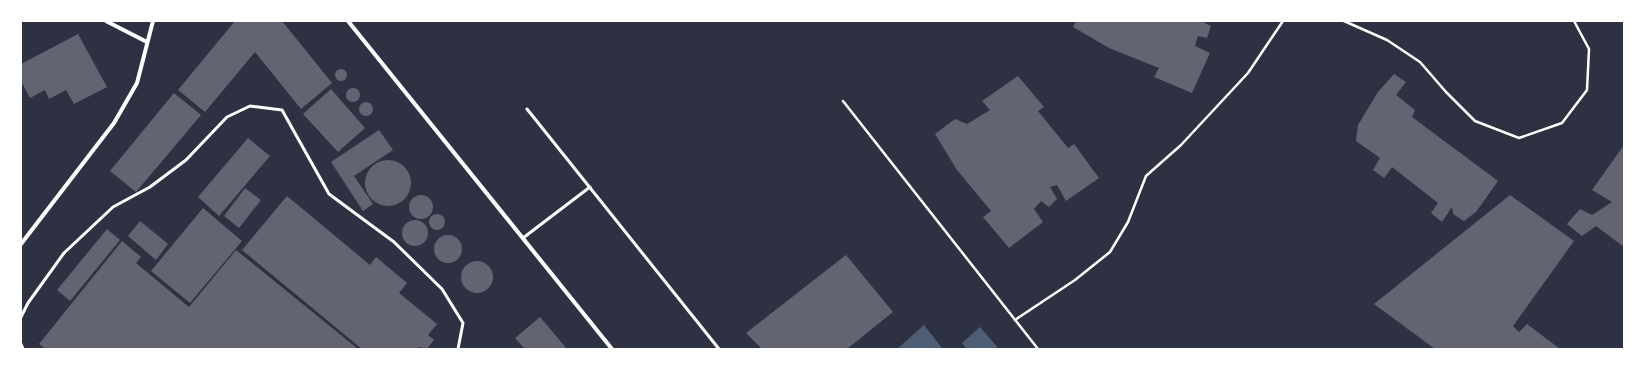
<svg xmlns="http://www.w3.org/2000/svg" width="1645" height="370" viewBox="0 0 1645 370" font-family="'PT Sans',sans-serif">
  <rect width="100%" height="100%" fill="#2d3142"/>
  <g fill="#4f5d75">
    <path d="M 924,325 L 943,349 L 897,349 Z"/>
    <path d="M 980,327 L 999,349 L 967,349 L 962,343 Z"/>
  </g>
  <g fill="#626471">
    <path d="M 235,21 L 282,21 L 332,83 L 301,109 L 255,52 L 205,112 L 178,90 Z"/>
    <path d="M 1076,21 L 1201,21 L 1211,26 L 1207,38 L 1198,36 L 1195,46 L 1210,53 L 1192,93 L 1154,77 L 1159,68 L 1109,48 L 1073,27 Z"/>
    <path d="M 78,34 L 107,87 L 74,104 L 66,90 L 49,99 L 45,90 L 30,98 L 21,81 L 21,64 Z"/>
    <circle cx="341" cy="75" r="6"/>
    <path d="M 1394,74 L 1406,82 L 1396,95 L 1415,110 L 1412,117 L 1498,181 L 1476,212 L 1464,221 L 1453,214 L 1452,207 L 1442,222 L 1431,213 L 1438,203 L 1392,167 L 1384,178 L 1373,170 L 1380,158 L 1356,141 L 1358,125 L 1378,92 Z"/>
    <path d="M 1018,76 L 1044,107 L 1038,111 L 1068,148 L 1074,144 L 1099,178 L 1066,201 L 1057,185 L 1050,187 L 1057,199 L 1049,207 L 1041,201 L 1034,209 L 1043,222 L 1009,248 L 983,217 L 991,211 L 957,170 L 935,134 L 955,119 L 967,124 L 990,110 L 982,101 Z"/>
    <circle cx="353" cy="95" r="7"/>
    <path d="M 331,89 L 365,128 L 338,152 L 303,114 Z"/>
    <path d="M 174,93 L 201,115 L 136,192 L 110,171 Z"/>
    <circle cx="366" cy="109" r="7"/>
    <path d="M 379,130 L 393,150 L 354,176 L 373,204 L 363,211 L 331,162 Z"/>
    <path d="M 248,138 L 270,156 L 219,216 L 198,197 Z"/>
    <path d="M 1624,145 L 1624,247 L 1596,226 L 1582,236 L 1567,224 L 1580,209 L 1592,215 L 1612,202 L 1592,190 Z"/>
    <circle cx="388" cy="183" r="23"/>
    <path d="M 245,188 L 261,200 L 239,228 L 224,216 Z"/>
    <circle cx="421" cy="207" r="12"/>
    <path d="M 1510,195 L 1574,241 L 1513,326 L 1519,332 L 1527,324 L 1560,349 L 1435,349 L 1374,304 Z"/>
    <path d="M 287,196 L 370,265 L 376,257 L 407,283 L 399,293 L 437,324 L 428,335 L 434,340 L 427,349 L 419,347 L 417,349 L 362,349 L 242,250 Z"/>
    <path d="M 203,208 L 242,241 L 190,303 L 151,271 Z"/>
    <circle cx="437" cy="222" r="8"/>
    <circle cx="415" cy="233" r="13"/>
    <path d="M 140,221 L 168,244 L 156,260 L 128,236 Z"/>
    <path d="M 107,229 L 120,240 L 70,301 L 57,290 Z"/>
    <circle cx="448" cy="249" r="14"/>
    <path d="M 122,241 L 141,257 L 136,263 L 189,307 L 236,250 L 358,349 L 46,349 L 39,344 Z"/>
    <path d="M 846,255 L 893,312 L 847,349 L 762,349 L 746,333 Z"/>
    <circle cx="477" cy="277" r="16"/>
    <path d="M 540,317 L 567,349 L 525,349 L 515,338 Z"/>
  </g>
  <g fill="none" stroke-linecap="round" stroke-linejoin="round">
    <g stroke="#fff" stroke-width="2.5">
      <path d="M 1344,21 L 1387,40 L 1420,62 L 1446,92 L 1475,121 L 1519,138 L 1562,123 L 1587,90 L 1589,49 L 1574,21"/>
      <path d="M 843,101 L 1038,349"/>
      <path d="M 1015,320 L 1075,280 L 1110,252 L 1128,222 L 1146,176 L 1181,145 L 1248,73 L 1283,21"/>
    </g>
    <g stroke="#fff" stroke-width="3">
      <path d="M 527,109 L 719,349"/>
      <path d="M 523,238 L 590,187"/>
      <path d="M 21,317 L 28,303 L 64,253 L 113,207 L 150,187 L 186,160 L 227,117 L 250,106 L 282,110 L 329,194 L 394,242 L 442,289 L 463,323 L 458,349"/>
      <path d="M 21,344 L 23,349"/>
    </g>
    <g stroke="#fff" stroke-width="4">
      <path d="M 106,21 L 147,42"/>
      <path d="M 348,21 L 612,349"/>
      <path d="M 21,244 L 114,123 L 137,83 L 153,21"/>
    </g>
  </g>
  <rect width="1645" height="370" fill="none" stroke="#ffffff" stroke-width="44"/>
</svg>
